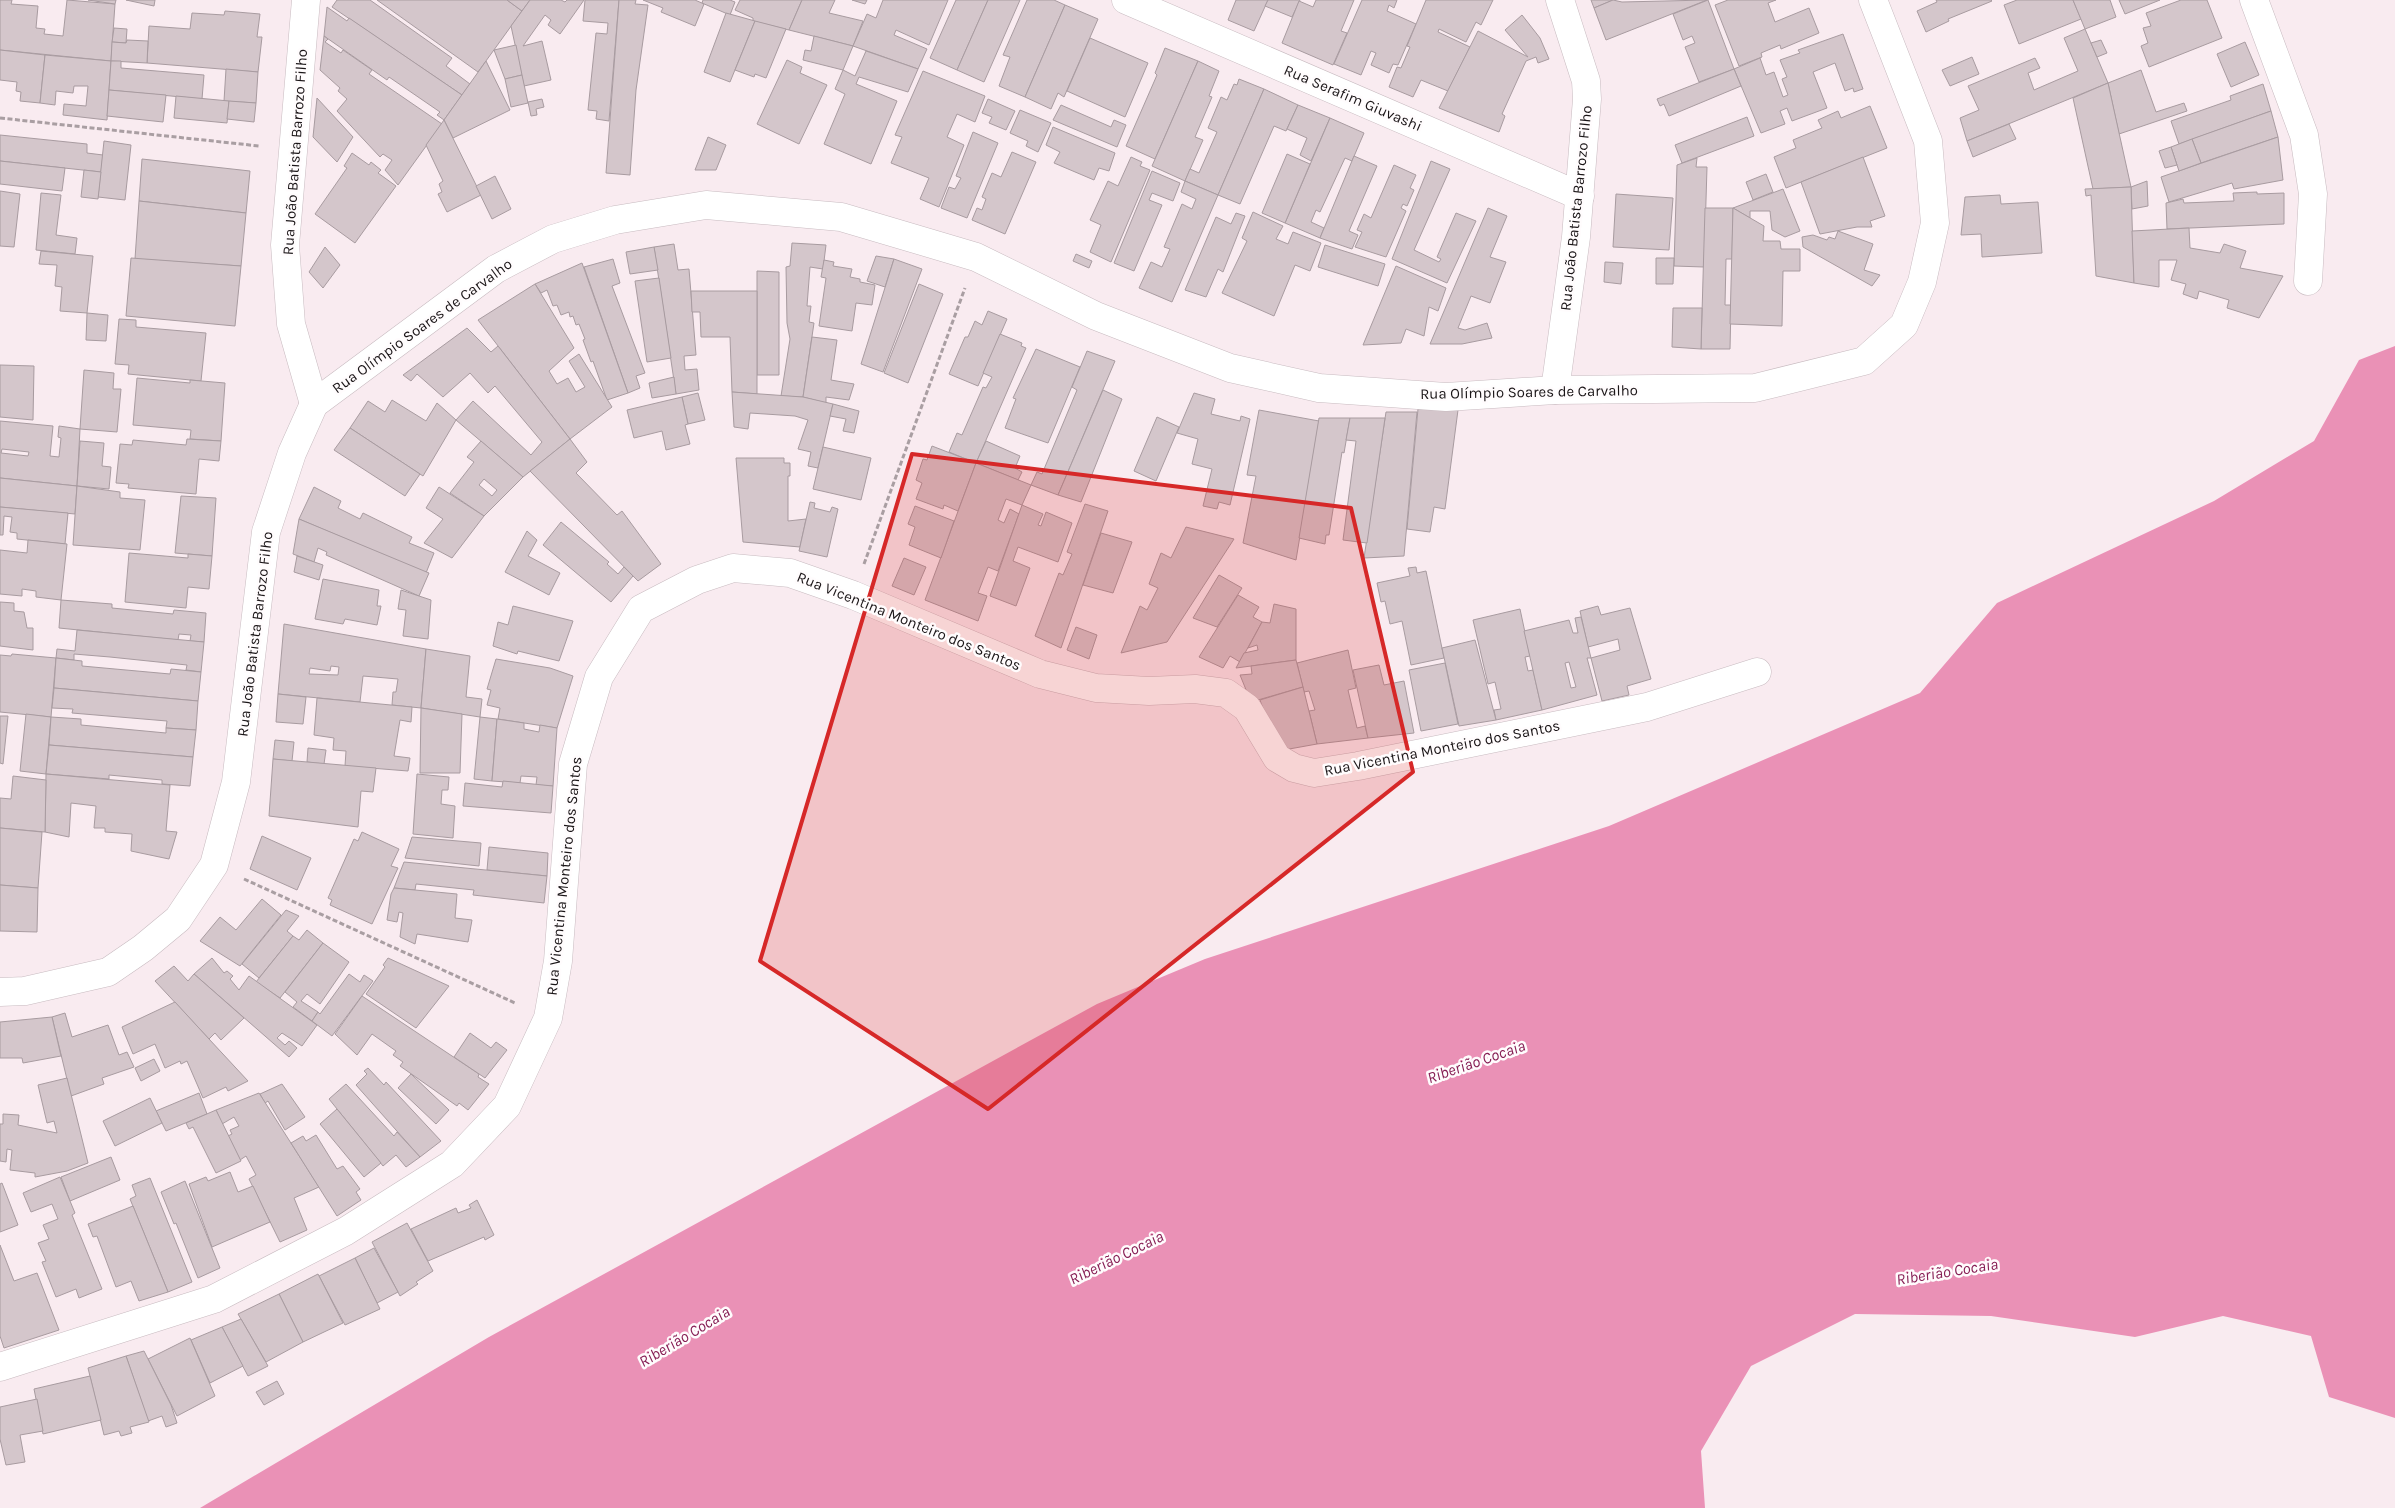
<svg xmlns="http://www.w3.org/2000/svg" width="2395" height="1508" viewBox="0 0 2395 1508" font-family="Karla,sans-serif">
  <rect width="100%" height="100%" fill="#f9ebf0"/>
  <path fill="#ea91b6" d="M 2395,346 L 2395,1418 L 2329,1397 L 2311,1336 L 2223,1316 L 2135,1337 L 1991,1316 L 1855,1314 L 1751,1366 L 1701,1451 L 1705,1508 L 200,1508 L 489,1337 L 1097,1004 L 1205,959 L 1609,826 L 1920,693 L 1997,603 L 2214,501 L 2314,441 L 2359,360 Z"/>
  <g fill="#d4c6cb" stroke="#a89ba0" fill-rule="evenodd">
    <path d="M 0,0 L 12,0 L 11,4 L 38,6 L 36,28 L 45,29 L 44,34 L 63,36 L 67,0 L 115,4 L 111,61 L 0,50 Z"/>
    <path d="M 88,0 L 116,0 L 115,4 Z"/>
    <path d="M 126,0 L 155,0 L 154,6 Z"/>
    <path d="M 337,0 L 370,0 L 452,58 L 446,66 L 470,84 L 462,95 L 332,7 Z"/>
    <path d="M 377,0 L 507,0 L 522,11 L 478,72 Z"/>
    <path d="M 507,0 L 530,0 L 522,11 Z"/>
    <path d="M 530,0 L 561,0 L 565,2 L 567,0 L 584,0 L 560,34 L 548,25 L 551,20 L 545,15 L 523,46 L 542,41 L 551,80 L 524,86 L 511,26 Z"/>
    <path d="M 585,0 L 619,0 L 609,121 L 596,119 L 597,111 L 588,110 L 596,33 L 607,34 L 608,23 L 583,21 Z"/>
    <path d="M 619,0 L 636,0 L 635,4 L 648,5 L 636,90 L 630,175 L 606,173 Z"/>
    <path d="M 643,0 L 695,0 L 704,4 L 695,26 L 661,12 L 663,8 Z"/>
    <path d="M 703,0 L 730,0 L 735,2 L 730,15 L 702,3 Z"/>
    <path d="M 740,0 L 802,0 L 789,30 L 753,21 L 753,18 L 735,10 Z"/>
    <path d="M 802,0 L 835,0 L 829,13 L 863,21 L 853,46 L 789,30 Z"/>
    <path d="M 852,0 L 867,0 L 865,4 Z"/>
    <path d="M 883,0 L 948,0 L 929,45 L 896,30 L 894,35 L 927,49 L 918,69 L 853,46 L 867,14 L 876,18 Z"/>
    <path d="M 956,0 L 988,0 L 957,70 L 930,58 Z"/>
    <path d="M 988,0 L 1020,0 L 984,82 L 957,70 Z"/>
    <path d="M 1027,0 L 1054,0 L 1065,5 L 1025,97 L 999,86 L 1010,57 L 1003,55 Z"/>
    <path d="M 1236,0 L 1268,0 L 1254,31 L 1228,20 Z"/>
    <path d="M 1268,0 L 1300,0 L 1292,17 L 1265,6 Z"/>
    <path d="M 1316,0 L 1354,0 L 1341,31 L 1347,33 L 1333,65 L 1282,43 L 1299,1 L 1313,7 Z"/>
    <path d="M 1362,0 L 1397,0 L 1394,8 L 1389,5 L 1387,11 L 1416,24 L 1398,65 L 1393,64 L 1389,73 L 1371,65 L 1376,53 L 1371,51 L 1361,75 L 1334,64 Z"/>
    <path d="M 1426,0 L 1493,0 L 1481,25 L 1476,22 L 1466,42 L 1439,29 L 1438,32 L 1470,47 L 1448,91 L 1421,80 L 1413,97 L 1389,87 L 1397,67 L 1401,68 L 1410,47 L 1407,46 Z"/>
    <path d="M 1591,0 L 1613,0 L 1594,8 Z"/>
    <path d="M 1613,0 L 1622,2 L 1707,0 L 1606,40 L 1594,8 Z"/>
    <path d="M 1708,0 L 1734,69 L 1699,82 L 1685,47 L 1695,43 L 1692,36 L 1683,40 L 1673,14 Z"/>
    <path d="M 1728,0 L 1776,0 L 1768,3 L 1775,22 L 1809,8 L 1819,33 L 1781,49 L 1780,45 L 1761,53 L 1762,57 L 1739,66 L 1715,5 Z"/>
    <path d="M 1936,0 L 1991,0 L 1992,1 L 1948,19 L 1949,21 L 1926,32 L 1917,11 L 1937,2 Z"/>
    <path d="M 2017,0 L 2073,0 L 2081,19 L 2019,44 L 2004,5 Z"/>
    <path d="M 2073,0 L 2110,0 L 2116,17 L 2085,29 Z"/>
    <path d="M 2119,0 L 2160,0 L 2125,14 Z"/>
    <path d="M 2181,0 L 2207,0 L 2222,38 L 2149,67 L 2141,46 L 2148,43 L 2143,28 L 2151,26 L 2146,13 Z"/>
    <path d="M 1065,5 L 1098,19 L 1064,97 L 1058,93 L 1051,109 L 1025,97 Z"/>
    <path d="M 327,7 L 347,21 L 349,18 L 462,95 L 444,120 L 437,115 L 440,112 L 389,77 L 387,80 L 324,36 Z"/>
    <path d="M 225,11 L 260,14 L 257,37 L 262,37 L 258,72 L 147,63 L 149,26 L 190,29 L 192,13 L 224,15 Z"/>
    <path d="M 726,13 L 755,21 L 730,82 L 704,72 Z"/>
    <path d="M 1522,15 L 1540,38 L 1549,59 L 1538,63 L 1536,57 L 1526,61 L 1502,114 L 1505,116 L 1499,132 L 1439,108 L 1478,31 L 1528,57 L 1505,30 Z"/>
    <path d="M 755,21 L 786,29 L 766,78 L 755,74 L 754,77 L 735,70 Z"/>
    <path d="M 114,28 L 127,29 L 126,43 L 112,42 Z"/>
    <path d="M 2085,29 L 2108,83 L 1967,141 L 1960,118 L 1979,110 L 1968,86 L 2035,58 L 2040,68 L 2028,73 L 2034,90 L 2078,71 L 2064,38 Z"/>
    <path d="M 1843,34 L 1863,89 L 1854,92 L 1853,88 L 1845,91 L 1835,63 L 1813,72 L 1827,108 L 1792,121 L 1787,108 L 1780,111 L 1785,124 L 1761,133 L 1734,69 L 1760,58 L 1766,75 L 1774,72 L 1783,97 L 1788,95 L 1782,79 L 1787,77 L 1780,60 L 1800,53 L 1798,50 Z"/>
    <path d="M 324,36 L 328,39 L 325,42 L 341,53 L 343,50 L 372,70 L 369,74 L 442,124 L 398,185 L 385,170 L 392,160 L 383,154 L 380,157 L 337,111 L 347,99 L 338,91 L 340,88 L 320,70 Z"/>
    <path d="M 814,36 L 853,46 L 843,70 L 803,60 L 805,50 L 811,51 Z"/>
    <path d="M 1090,38 L 1148,63 L 1125,117 L 1067,91 Z"/>
    <path d="M 127,40 L 148,41 L 147,63 L 111,61 L 112,42 L 126,43 Z"/>
    <path d="M 2101,40 L 2107,53 L 2097,57 L 2091,43 Z"/>
    <path d="M 2245,42 L 2259,75 L 2231,87 L 2217,54 Z"/>
    <path d="M 516,45 L 522,75 L 505,79 L 494,50 Z"/>
    <path d="M 1165,48 L 1198,61 L 1155,159 L 1126,146 L 1157,75 L 1155,73 Z"/>
    <path d="M 0,50 L 45,55 L 40,103 L 20,101 L 21,92 L 16,91 L 17,82 L 0,80 Z"/>
    <path d="M 866,51 L 918,69 L 908,92 L 859,77 L 856,84 L 897,101 L 871,164 L 824,144 L 845,94 L 835,89 L 843,70 L 855,76 Z"/>
    <path d="M 45,55 L 111,61 L 107,120 L 63,115 L 64,104 L 86,106 L 88,86 L 74,86 L 73,93 L 56,91 L 55,105 L 40,103 Z"/>
    <path d="M 1972,57 L 1979,74 L 1950,86 L 1942,70 Z"/>
    <path d="M 787,60 L 802,67 L 800,73 L 827,85 L 799,144 L 757,124 Z"/>
    <path d="M 111,61 L 121,61 L 121,68 L 204,75 L 202,99 L 109,90 Z"/>
    <path d="M 486,61 L 510,110 L 453,138 L 444,120 Z"/>
    <path d="M 1198,61 L 1219,71 L 1209,96 L 1212,97 L 1195,137 L 1203,140 L 1185,181 L 1152,166 Z"/>
    <path d="M 226,69 L 258,72 L 256,103 L 224,101 Z"/>
    <path d="M 1734,69 L 1741,86 L 1669,116 L 1664,104 L 1660,106 L 1657,99 Z"/>
    <path d="M 2141,70 L 2156,112 L 2184,103 L 2187,111 L 2119,134 L 2108,83 Z"/>
    <path d="M 923,71 L 985,96 L 975,122 L 957,114 L 947,137 L 964,145 L 939,207 L 920,199 L 929,178 L 891,163 L 902,137 L 895,135 Z"/>
    <path d="M 522,75 L 528,103 L 511,107 L 505,79 Z"/>
    <path d="M 1239,79 L 1264,89 L 1218,195 L 1185,181 L 1190,169 L 1199,173 L 1217,132 L 1208,128 L 1221,97 L 1227,100 L 1234,84 L 1237,85 Z"/>
    <path d="M 2108,83 L 2131,187 L 2093,189 L 2073,98 Z"/>
    <path d="M 2263,84 L 2271,111 L 2179,144 L 2171,121 L 2231,100 L 2230,96 Z"/>
    <path d="M 1264,89 L 1298,105 L 1286,131 L 1274,126 L 1240,204 L 1218,195 Z"/>
    <path d="M 109,90 L 166,95 L 163,122 L 107,116 Z"/>
    <path d="M 176,96 L 229,101 L 227,123 L 174,118 Z"/>
    <path d="M 317,98 L 353,137 L 337,162 L 313,137 Z"/>
    <path d="M 542,99 L 544,107 L 536,109 L 537,115 L 531,116 L 528,102 Z"/>
    <path d="M 988,99 L 1015,111 L 1006,130 L 989,123 L 992,117 L 982,113 Z"/>
    <path d="M 229,101 L 256,103 L 254,122 L 227,119 Z"/>
    <path d="M 1061,105 L 1111,127 L 1114,120 L 1126,125 L 1117,147 L 1053,120 Z"/>
    <path d="M 1298,105 L 1330,118 L 1311,161 L 1300,155 L 1307,138 L 1287,129 Z"/>
    <path d="M 1870,106 L 1887,148 L 1786,188 L 1774,157 L 1796,148 L 1793,140 L 1822,128 L 1818,120 L 1838,111 L 1841,118 Z"/>
    <path d="M 1020,110 L 1051,123 L 1038,152 L 1026,146 L 1028,141 L 1010,133 Z"/>
    <path d="M 2271,111 L 2278,137 L 2201,163 L 2192,139 Z"/>
    <path d="M 1747,117 L 1754,136 L 1682,163 L 1675,145 Z"/>
    <path d="M 1330,118 L 1364,133 L 1352,161 L 1345,158 L 1320,212 L 1316,210 L 1311,222 L 1324,228 L 1320,238 L 1285,223 Z"/>
    <path d="M 444,120 L 481,195 L 447,212 L 438,194 L 442,192 L 439,184 L 443,181 L 426,145 Z"/>
    <path d="M 2009,124 L 2016,139 L 1973,157 L 1967,141 Z"/>
    <path d="M 1053,127 L 1115,153 L 1109,171 L 1099,168 L 1094,180 L 1054,163 L 1060,152 L 1046,145 Z"/>
    <path d="M 973,132 L 998,143 L 967,218 L 941,208 L 949,187 L 955,189 L 961,178 L 956,176 Z"/>
    <path d="M 0,135 L 87,144 L 87,153 L 103,155 L 101,172 L 0,161 Z"/>
    <path d="M 708,137 L 726,145 L 716,170 L 695,170 Z"/>
    <path d="M 2278,137 L 2283,180 L 2234,189 L 2232,183 L 2169,202 L 2161,177 Z"/>
    <path d="M 2192,139 L 2201,163 L 2179,171 L 2171,147 Z"/>
    <path d="M 104,141 L 131,145 L 125,200 L 98,197 Z"/>
    <path d="M 2171,147 L 2177,165 L 2165,168 L 2159,151 Z"/>
    <path d="M 1012,152 L 1036,162 L 1005,234 L 972,220 L 977,208 L 982,210 L 986,199 L 982,197 L 992,173 L 1001,177 Z"/>
    <path d="M 352,153 L 369,165 L 371,162 L 381,170 L 378,173 L 396,186 L 355,243 L 315,214 L 347,168 L 344,166 Z"/>
    <path d="M 1287,154 L 1310,164 L 1285,223 L 1262,213 Z"/>
    <path d="M 1354,156 L 1377,166 L 1349,231 L 1358,235 L 1352,249 L 1320,238 Z"/>
    <path d="M 1131,157 L 1142,162 L 1140,166 L 1150,170 L 1111,262 L 1090,252 L 1101,225 L 1090,220 L 1108,181 L 1118,186 Z"/>
    <path d="M 1863,157 L 1885,216 L 1870,221 L 1872,227 L 1857,227 L 1820,234 L 1801,182 Z"/>
    <path d="M 1697,158 L 1696,167 L 1707,167 L 1704,267 L 1674,266 L 1677,165 Z"/>
    <path d="M 142,159 L 250,171 L 246,213 L 139,201 Z"/>
    <path d="M 0,161 L 65,168 L 62,191 L 0,184 Z"/>
    <path d="M 1431,161 L 1450,169 L 1414,250 L 1439,262 L 1441,259 L 1437,257 L 1456,213 L 1476,221 L 1447,283 L 1392,259 Z"/>
    <path d="M 1394,165 L 1416,175 L 1410,188 L 1414,190 L 1407,206 L 1403,204 L 1401,208 L 1406,211 L 1386,257 L 1355,247 L 1362,232 L 1357,230 L 1364,214 L 1371,218 Z"/>
    <path d="M 84,170 L 101,172 L 98,199 L 81,197 Z"/>
    <path d="M 1152,171 L 1180,183 L 1173,201 L 1152,193 L 1149,200 L 1162,205 L 1134,271 L 1114,263 Z"/>
    <path d="M 1766,174 L 1773,192 L 1753,200 L 1746,182 Z"/>
    <path d="M 495,176 L 511,209 L 492,219 L 476,186 Z"/>
    <path d="M 1185,181 L 1218,195 L 1172,302 L 1139,288 L 1151,262 L 1162,267 L 1170,249 L 1164,247 L 1182,204 L 1192,209 L 1196,199 L 1181,192 Z"/>
    <path d="M 2147,181 L 2148,206 L 2132,209 L 2131,187 Z"/>
    <path d="M 2131,187 L 2134,283 L 2096,276 L 2091,195 L 2086,196 L 2085,189 Z"/>
    <path d="M 1783,189 L 1800,231 L 1785,237 L 1772,230 L 1770,211 L 1750,211 L 1750,218 L 1733,208 Z"/>
    <path d="M 0,191 L 20,194 L 14,247 L 0,246 Z"/>
    <path d="M 2257,192 L 2257,194 L 2284,193 L 2284,224 L 2167,229 L 2166,203 L 2183,199 L 2184,203 L 2234,201 L 2233,193 Z"/>
    <path d="M 41,193 L 61,195 L 56,235 L 77,238 L 75,254 L 36,250 Z"/>
    <path d="M 1616,194 L 1673,198 L 1669,250 L 1613,247 Z"/>
    <path d="M 2000,195 L 2001,204 L 2038,202 L 2042,253 L 1982,257 L 1981,234 L 1961,235 L 1965,197 Z"/>
    <path d="M 139,201 L 246,213 L 241,266 L 135,259 Z"/>
    <path d="M 1488,208 L 1507,216 L 1490,257 L 1506,262 L 1490,303 L 1471,296 L 1458,328 L 1465,330 L 1487,323 L 1492,338 L 1462,344 L 1430,344 Z"/>
    <path d="M 1705,208 L 1733,208 L 1732,259 L 1726,259 L 1725,305 L 1731,305 L 1730,349 L 1701,349 Z"/>
    <path d="M 1733,208 L 1764,226 L 1763,241 L 1780,241 L 1781,249 L 1800,249 L 1800,271 L 1783,271 L 1782,326 L 1730,324 Z"/>
    <path d="M 1253,212 L 1283,226 L 1276,239 L 1288,244 L 1293,232 L 1321,243 L 1310,271 L 1295,265 L 1274,316 L 1222,293 L 1247,241 L 1242,238 Z"/>
    <path d="M 1236,213 L 1245,216 L 1223,272 L 1218,269 L 1206,297 L 1185,290 L 1216,217 L 1231,224 Z"/>
    <path d="M 2189,228 L 2190,248 L 2220,253 L 2224,244 L 2246,251 L 2240,268 L 2283,276 L 2259,318 L 2227,308 L 2229,300 L 2199,291 L 2197,299 L 2183,294 L 2186,284 L 2171,280 L 2177,260 L 2159,260 L 2159,287 L 2134,283 L 2132,231 Z"/>
    <path d="M 1838,231 L 1873,244 L 1864,270 L 1880,275 L 1872,286 L 1803,247 L 1802,237 L 1813,235 L 1827,240 L 1829,237 L 1835,239 Z"/>
    <path d="M 792,243 L 826,245 L 823,269 L 810,267 L 807,306 L 811,306 L 809,322 L 814,323 L 803,397 L 781,396 L 790,339 L 787,323 L 786,267 L 790,266 Z"/>
    <path d="M 674,244 L 678,270 L 689,269 L 696,355 L 684,356 L 685,370 L 697,369 L 699,390 L 676,394 L 654,247 Z"/>
    <path d="M 1325,245 L 1385,264 L 1378,286 L 1318,267 Z"/>
    <path d="M 325,247 L 340,265 L 323,288 L 309,272 Z"/>
    <path d="M 654,247 L 658,270 L 630,274 L 626,252 Z"/>
    <path d="M 41,251 L 93,256 L 87,313 L 60,311 L 62,287 L 55,286 L 57,265 L 39,264 Z"/>
    <path d="M 1076,254 L 1092,261 L 1089,268 L 1073,261 Z"/>
    <path d="M 876,256 L 894,259 L 885,287 L 867,281 Z"/>
    <path d="M 131,258 L 241,266 L 235,326 L 126,316 Z"/>
    <path d="M 1656,258 L 1674,258 L 1673,284 L 1656,284 Z"/>
    <path d="M 613,259 L 620,283 L 612,286 L 645,373 L 636,376 L 640,388 L 628,393 L 584,267 Z"/>
    <path d="M 894,259 L 922,269 L 883,372 L 861,364 Z"/>
    <path d="M 824,260 L 834,262 L 833,266 L 852,269 L 850,277 L 860,279 L 860,282 L 875,285 L 872,305 L 856,303 L 852,331 L 819,326 L 826,278 L 821,277 Z"/>
    <path d="M 1605,262 L 1623,263 L 1621,284 L 1604,282 Z"/>
    <path d="M 582,263 L 628,393 L 607,400 L 593,361 L 591,362 L 583,340 L 585,339 L 579,324 L 576,325 L 573,316 L 570,317 L 569,312 L 561,315 L 557,305 L 553,306 L 547,290 L 541,293 L 535,284 Z"/>
    <path d="M 1396,266 L 1446,288 L 1438,311 L 1429,307 L 1424,336 L 1406,329 L 1401,343 L 1363,345 Z"/>
    <path d="M 757,271 L 779,272 L 779,375 L 757,375 Z"/>
    <path d="M 659,278 L 671,358 L 647,362 L 635,281 Z"/>
    <path d="M 535,284 L 574,348 L 549,371 L 557,384 L 568,378 L 576,392 L 585,387 L 569,361 L 579,354 L 612,407 L 570,439 L 478,320 Z"/>
    <path d="M 919,284 L 943,294 L 908,383 L 884,373 Z"/>
    <path d="M 691,291 L 757,291 L 757,394 L 732,392 L 730,337 L 701,337 L 700,312 L 692,312 Z"/>
    <path d="M 1673,308 L 1702,308 L 1701,349 L 1672,347 Z"/>
    <path d="M 988,311 L 1007,319 L 978,386 L 949,374 L 965,337 L 968,337 L 975,321 L 982,325 Z"/>
    <path d="M 87,313 L 108,315 L 106,341 L 86,340 Z"/>
    <path d="M 119,319 L 136,320 L 136,327 L 206,333 L 201,381 L 128,374 L 129,365 L 115,364 Z"/>
    <path d="M 467,328 L 491,352 L 498,346 L 570,439 L 523,477 L 456,420 L 473,401 L 531,455 L 542,442 L 495,386 L 488,393 L 470,373 L 443,397 L 417,374 L 411,381 L 403,375 Z"/>
    <path d="M 1000,334 L 1022,343 L 1021,346 L 1026,348 L 976,463 L 949,452 L 957,433 L 962,435 L 983,387 L 986,388 L 992,377 L 983,373 Z"/>
    <path d="M 812,337 L 837,340 L 831,380 L 854,384 L 849,400 L 826,397 L 826,403 L 803,397 Z"/>
    <path d="M 1036,349 L 1080,367 L 1048,443 L 1005,428 L 1016,399 L 1013,398 Z"/>
    <path d="M 1087,351 L 1115,361 L 1058,495 L 1031,485 L 1037,472 L 1042,474 L 1077,390 L 1072,387 Z"/>
    <path d="M 0,365 L 34,366 L 33,420 L 0,417 Z"/>
    <path d="M 84,370 L 114,373 L 113,389 L 121,389 L 117,432 L 80,429 Z"/>
    <path d="M 674,377 L 676,394 L 652,398 L 649,383 Z"/>
    <path d="M 137,378 L 190,383 L 190,380 L 225,383 L 221,441 L 190,439 L 191,430 L 133,425 Z"/>
    <path d="M 1103,390 L 1122,399 L 1081,502 L 1058,495 Z"/>
    <path d="M 732,392 L 803,397 L 833,404 L 818,468 L 808,466 L 811,452 L 798,449 L 808,420 L 795,416 L 750,413 L 748,429 L 734,427 Z"/>
    <path d="M 698,393 L 705,420 L 688,424 L 682,397 Z"/>
    <path d="M 1194,393 L 1215,399 L 1211,414 L 1240,421 L 1241,416 L 1250,419 L 1230,505 L 1219,502 L 1217,509 L 1203,506 L 1212,469 L 1192,464 L 1198,439 L 1177,433 Z"/>
    <path d="M 682,397 L 688,424 L 685,425 L 690,444 L 666,450 L 662,431 L 634,438 L 627,410 Z"/>
    <path d="M 392,400 L 426,421 L 437,403 L 456,420 L 423,476 L 350,428 L 368,401 L 385,412 Z"/>
    <path d="M 833,404 L 859,411 L 854,433 L 843,431 L 846,419 L 830,416 Z"/>
    <path d="M 1418,409 L 1458,410 L 1445,509 L 1434,507 L 1430,532 L 1407,529 Z"/>
    <path d="M 1259,410 L 1319,421 L 1296,560 L 1243,543 L 1256,476 L 1247,475 Z"/>
    <path d="M 1386,412 L 1417,412 L 1404,556 L 1364,558 Z"/>
    <path d="M 1157,417 L 1179,427 L 1156,481 L 1134,471 Z"/>
    <path d="M 1319,418 L 1350,418 L 1344,453 L 1342,452 L 1329,535 L 1326,535 L 1325,544 L 1299,538 Z"/>
    <path d="M 1350,418 L 1385,418 L 1367,543 L 1343,540 L 1356,441 L 1346,440 Z"/>
    <path d="M 0,421 L 53,426 L 50,456 L 59,457 L 61,438 L 58,437 L 59,426 L 80,429 L 77,486 L 0,478 ZM 2,449 L 29,452 L 28,456 L 1,453 Z"/>
    <path d="M 350,428 L 420,474 L 405,496 L 334,450 Z"/>
    <path d="M 187,439 L 221,441 L 219,461 L 199,459 L 196,494 L 128,488 L 129,484 L 116,483 L 120,444 L 132,445 L 133,440 L 186,445 Z"/>
    <path d="M 570,439 L 587,462 L 576,473 L 617,515 L 622,511 L 661,564 L 638,581 L 530,471 Z"/>
    <path d="M 80,441 L 104,443 L 102,466 L 111,467 L 109,489 L 77,486 Z"/>
    <path d="M 481,441 L 523,477 L 484,516 L 450,493 L 474,462 L 467,457 ZM 484,479 L 497,490 L 492,496 L 479,485 Z"/>
    <path d="M 986,441 L 1020,456 L 1015,468 L 1022,472 L 1018,480 L 976,463 Z"/>
    <path d="M 932,446 L 976,463 L 958,511 L 944,505 L 943,509 L 916,499 L 922,483 L 916,480 L 923,459 L 927,460 Z"/>
    <path d="M 823,447 L 871,458 L 861,500 L 813,489 Z"/>
    <path d="M 736,458 L 784,458 L 784,463 L 790,463 L 790,476 L 788,476 L 788,521 L 806,519 L 800,547 L 743,542 Z"/>
    <path d="M 976,463 L 1031,485 L 1022,505 L 1006,499 L 998,520 L 1004,523 L 1010,509 L 1019,514 L 998,571 L 988,567 L 978,593 L 987,596 L 978,621 L 925,600 Z"/>
    <path d="M 0,478 L 77,486 L 75,514 L 0,507 Z"/>
    <path d="M 77,486 L 120,492 L 120,498 L 145,500 L 140,550 L 73,545 Z"/>
    <path d="M 314,487 L 341,501 L 338,508 L 360,519 L 363,513 L 412,537 L 409,543 L 434,553 L 426,573 L 299,519 Z"/>
    <path d="M 439,487 L 484,516 L 452,558 L 424,543 L 443,519 L 426,508 Z"/>
    <path d="M 181,496 L 216,498 L 212,556 L 175,553 Z"/>
    <path d="M 810,502 L 815,503 L 814,508 L 830,512 L 832,507 L 838,509 L 827,557 L 799,551 Z"/>
    <path d="M 1085,504 L 1108,511 L 1061,648 L 1035,636 L 1059,573 L 1063,575 L 1072,554 L 1067,552 Z"/>
    <path d="M 1022,505 L 1043,514 L 1038,525 L 1041,526 L 1046,512 L 1072,523 L 1058,562 L 1018,547 L 1013,561 L 1030,568 L 1016,606 L 990,596 Z"/>
    <path d="M 915,506 L 954,521 L 941,558 L 909,545 L 915,527 L 908,524 Z"/>
    <path d="M 0,507 L 68,513 L 65,544 L 17,539 L 17,533 L 10,532 L 12,517 L 4,516 L 3,535 L 0,535 Z"/>
    <path d="M 299,519 L 429,573 L 419,596 L 326,555 L 327,552 L 318,548 L 314,562 L 293,554 Z"/>
    <path d="M 561,522 L 609,562 L 607,564 L 618,574 L 624,567 L 633,576 L 611,602 L 543,545 Z"/>
    <path d="M 1186,527 L 1234,539 L 1167,642 L 1121,653 L 1140,606 L 1147,610 L 1158,588 L 1149,584 L 1161,553 L 1171,558 Z"/>
    <path d="M 527,531 L 537,540 L 528,556 L 560,573 L 549,595 L 505,572 Z"/>
    <path d="M 1101,533 L 1132,542 L 1113,593 L 1083,585 Z"/>
    <path d="M 28,540 L 67,544 L 61,600 L 36,597 L 36,591 L 22,589 L 22,596 L 0,594 L 0,550 L 27,553 Z"/>
    <path d="M 129,553 L 188,558 L 188,554 L 212,556 L 209,589 L 188,587 L 186,608 L 125,602 Z"/>
    <path d="M 297,556 L 323,565 L 319,580 L 294,572 Z"/>
    <path d="M 904,558 L 926,567 L 914,595 L 892,586 Z"/>
    <path d="M 1416,567 L 1417,573 L 1426,571 L 1444,658 L 1411,665 L 1402,621 L 1390,624 L 1385,601 L 1381,602 L 1377,583 L 1410,576 L 1408,568 Z"/>
    <path d="M 1219,575 L 1242,588 L 1217,627 L 1193,618 Z"/>
    <path d="M 323,579 L 379,590 L 377,606 L 381,606 L 377,625 L 345,619 L 343,624 L 315,619 Z"/>
    <path d="M 401,590 L 431,600 L 428,639 L 403,636 L 406,610 L 398,609 Z"/>
    <path d="M 1238,595 L 1259,607 L 1253,617 L 1262,622 L 1240,662 L 1230,656 L 1223,668 L 1199,657 Z"/>
    <path d="M 61,600 L 112,604 L 112,608 L 173,614 L 174,610 L 206,613 L 204,642 L 190,641 L 191,635 L 179,634 L 178,640 L 59,628 Z"/>
    <path d="M 0,602 L 14,603 L 14,611 L 24,612 L 27,628 L 33,628 L 33,650 L 0,646 Z"/>
    <path d="M 1274,604 L 1296,609 L 1296,660 L 1236,668 L 1244,653 L 1258,650 L 1257,645 L 1248,648 L 1262,622 L 1270,623 Z"/>
    <path d="M 513,606 L 573,621 L 559,661 L 518,651 L 517,654 L 493,646 L 498,622 L 508,625 Z"/>
    <path d="M 1598,606 L 1601,615 L 1630,608 L 1651,679 L 1627,686 L 1629,695 L 1602,701 L 1591,658 L 1620,650 L 1618,639 L 1588,647 L 1580,611 Z"/>
    <path d="M 1520,609 L 1530,656 L 1525,657 L 1528,671 L 1533,670 L 1542,710 L 1496,720 L 1494,710 L 1501,709 L 1495,682 L 1488,684 L 1473,620 Z"/>
    <path d="M 1581,617 L 1591,658 L 1587,658 L 1597,695 L 1542,710 L 1524,631 L 1569,620 L 1573,633 L 1578,633 L 1575,618 ZM 1569,662 L 1576,687 L 1571,688 L 1565,663 Z"/>
    <path d="M 284,624 L 426,649 L 421,708 L 392,705 L 393,692 L 396,692 L 398,679 L 363,676 L 360,702 L 278,694 ZM 331,666 L 339,667 L 338,675 L 309,674 L 310,668 L 330,671 Z"/>
    <path d="M 1076,627 L 1097,635 L 1089,659 L 1067,650 Z"/>
    <path d="M 77,630 L 204,642 L 201,672 L 186,670 L 187,665 L 110,657 L 74,654 L 74,660 L 56,658 L 57,649 L 75,651 Z"/>
    <path d="M 1475,640 L 1496,720 L 1459,726 L 1442,648 Z"/>
    <path d="M 426,649 L 470,656 L 466,697 L 482,699 L 480,717 L 421,708 Z"/>
    <path d="M 1348,650 L 1356,688 L 1348,690 L 1357,728 L 1365,726 L 1368,738 L 1317,744 L 1309,711 L 1315,710 L 1309,691 L 1304,692 L 1297,663 Z"/>
    <path d="M 12,654 L 56,658 L 51,717 L 0,712 L 0,655 L 11,656 Z"/>
    <path d="M 56,658 L 82,661 L 82,666 L 170,674 L 171,669 L 201,672 L 198,701 L 54,688 Z"/>
    <path d="M 496,659 L 550,668 L 573,676 L 557,728 L 498,719 L 500,708 L 487,705 L 491,690 L 487,689 Z"/>
    <path d="M 1296,660 L 1303,687 L 1251,702 L 1240,675 L 1252,674 L 1251,666 Z"/>
    <path d="M 1445,663 L 1458,724 L 1421,731 L 1409,670 Z"/>
    <path d="M 1379,665 L 1384,685 L 1404,681 L 1414,733 L 1368,738 L 1353,670 Z"/>
    <path d="M 1303,687 L 1317,744 L 1278,751 L 1260,700 Z"/>
    <path d="M 54,688 L 198,701 L 196,730 L 166,728 L 167,721 L 72,713 L 73,709 L 52,708 Z"/>
    <path d="M 278,694 L 306,697 L 303,724 L 276,722 Z"/>
    <path d="M 317,698 L 412,707 L 411,722 L 400,720 L 394,756 L 410,758 L 408,771 L 345,766 L 346,751 L 333,750 L 334,738 L 314,735 Z"/>
    <path d="M 421,708 L 462,714 L 460,773 L 420,773 Z"/>
    <path d="M 26,714 L 51,717 L 46,774 L 20,771 Z"/>
    <path d="M 0,716 L 8,716 L 3,764 L 0,763 Z"/>
    <path d="M 51,717 L 81,719 L 81,725 L 166,733 L 166,728 L 196,730 L 193,757 L 49,745 Z"/>
    <path d="M 480,717 L 497,719 L 492,781 L 474,779 Z"/>
    <path d="M 497,719 L 524,723 L 524,729 L 539,732 L 540,725 L 557,728 L 553,786 L 536,785 L 537,777 L 521,776 L 520,783 L 492,781 Z"/>
    <path d="M 275,740 L 294,742 L 292,761 L 273,759 Z"/>
    <path d="M 49,745 L 193,757 L 190,786 L 162,784 L 162,780 L 109,775 L 109,779 L 46,774 Z"/>
    <path d="M 308,748 L 326,750 L 324,764 L 307,762 Z"/>
    <path d="M 273,759 L 376,768 L 373,792 L 361,791 L 358,827 L 269,816 Z"/>
    <path d="M 46,774 L 170,785 L 166,831 L 177,832 L 169,859 L 131,851 L 132,834 L 105,832 L 105,828 L 94,828 L 96,806 L 71,803 L 69,837 L 45,832 Z"/>
    <path d="M 417,774 L 449,777 L 448,790 L 442,790 L 441,804 L 455,806 L 453,838 L 413,834 Z"/>
    <path d="M 13,776 L 46,780 L 45,832 L 0,828 L 0,798 L 11,799 Z"/>
    <path d="M 503,781 L 553,786 L 551,813 L 463,806 L 465,783 L 502,787 Z"/>
    <path d="M 0,828 L 42,832 L 38,888 L 0,885 Z"/>
    <path d="M 362,832 L 399,849 L 391,866 L 398,868 L 372,924 L 330,905 L 332,900 L 328,898 L 354,839 L 358,841 Z"/>
    <path d="M 262,836 L 311,858 L 297,890 L 250,869 Z"/>
    <path d="M 412,837 L 481,843 L 479,866 L 405,858 Z"/>
    <path d="M 489,847 L 548,853 L 547,876 L 487,870 Z"/>
    <path d="M 404,862 L 547,876 L 544,903 L 473,895 L 474,890 L 416,884 L 415,890 L 394,888 Z"/>
    <path d="M 0,885 L 38,888 L 37,932 L 0,931 Z"/>
    <path d="M 394,888 L 457,894 L 455,918 L 472,920 L 468,942 L 417,934 L 415,944 L 400,937 L 403,913 L 399,912 L 397,922 L 387,920 L 391,894 Z"/>
    <path d="M 262,899 L 281,915 L 240,966 L 200,941 L 220,917 L 236,930 Z"/>
    <path d="M 286,910 L 299,916 L 287,931 L 293,936 L 259,978 L 242,964 Z"/>
    <path d="M 307,930 L 323,943 L 280,998 L 256,982 L 293,936 L 299,940 Z"/>
    <path d="M 323,943 L 349,962 L 320,1004 L 307,994 L 301,1001 L 318,1012 L 312,1021 L 293,1007 L 297,1002 L 285,992 Z"/>
    <path d="M 212,958 L 224,973 L 227,971 L 233,976 L 230,979 L 239,990 L 249,976 L 317,1025 L 302,1046 L 282,1033 L 277,1038 L 285,1045 L 289,1041 L 297,1048 L 289,1057 L 194,974 Z"/>
    <path d="M 388,958 L 449,986 L 416,1028 L 366,994 L 385,967 L 383,965 Z"/>
    <path d="M 174,966 L 188,981 L 194,974 L 244,1018 L 221,1040 L 215,1033 L 209,1039 L 155,981 Z"/>
    <path d="M 349,974 L 360,982 L 364,975 L 373,981 L 332,1036 L 312,1021 L 318,1012 L 320,1014 Z"/>
    <path d="M 362,996 L 479,1074 L 478,1077 L 489,1084 L 468,1110 L 459,1103 L 457,1106 L 400,1066 L 403,1062 L 393,1055 L 396,1051 L 372,1034 L 357,1055 L 335,1034 Z"/>
    <path d="M 175,1002 L 209,1039 L 248,1081 L 228,1091 L 226,1087 L 203,1098 L 187,1061 L 181,1064 L 180,1061 L 165,1068 L 155,1044 L 133,1054 L 122,1027 Z"/>
    <path d="M 65,1013 L 72,1037 L 108,1025 L 119,1055 L 127,1052 L 134,1067 L 102,1078 L 104,1084 L 71,1096 L 52,1017 Z"/>
    <path d="M 52,1017 L 61,1056 L 23,1063 L 22,1058 L 0,1058 L 0,1022 Z"/>
    <path d="M 470,1033 L 491,1048 L 496,1042 L 507,1050 L 485,1078 L 454,1057 Z"/>
    <path d="M 154,1059 L 160,1071 L 141,1081 L 135,1068 Z"/>
    <path d="M 368,1068 L 384,1085 L 386,1082 L 441,1141 L 420,1157 L 356,1085 L 367,1074 L 364,1071 Z"/>
    <path d="M 411,1074 L 449,1110 L 436,1124 L 398,1088 Z"/>
    <path d="M 67,1078 L 88,1163 L 67,1171 L 35,1177 L 35,1173 L 10,1170 L 12,1150 L 7,1149 L 6,1162 L 0,1161 L 0,1124 L 3,1124 L 3,1114 L 19,1115 L 18,1125 L 57,1133 L 54,1121 L 47,1123 L 38,1085 Z"/>
    <path d="M 282,1084 L 305,1117 L 285,1130 L 268,1101 L 265,1103 L 260,1094 Z"/>
    <path d="M 346,1084 L 394,1136 L 397,1132 L 420,1157 L 406,1167 L 396,1155 L 383,1166 L 329,1099 Z"/>
    <path d="M 199,1093 L 207,1114 L 166,1131 L 156,1111 Z"/>
    <path d="M 259,1093 L 319,1187 L 294,1198 L 307,1230 L 280,1242 L 249,1179 L 256,1175 L 246,1156 L 240,1160 L 228,1136 L 232,1134 L 230,1130 L 239,1126 L 234,1117 L 222,1124 L 216,1110 Z"/>
    <path d="M 150,1098 L 162,1123 L 115,1146 L 103,1121 Z"/>
    <path d="M 337,1109 L 381,1163 L 364,1177 L 320,1124 Z"/>
    <path d="M 216,1110 L 241,1161 L 216,1173 L 193,1127 L 189,1129 L 186,1123 Z"/>
    <path d="M 316,1135 L 337,1169 L 343,1166 L 360,1189 L 356,1192 L 361,1200 L 337,1216 L 291,1143 L 303,1136 L 306,1141 Z"/>
    <path d="M 111,1157 L 120,1180 L 70,1201 L 61,1177 Z"/>
    <path d="M 230,1172 L 238,1192 L 253,1186 L 270,1222 L 212,1247 L 189,1184 L 206,1177 L 208,1181 Z"/>
    <path d="M 60,1177 L 75,1213 L 72,1215 L 102,1289 L 79,1298 L 76,1289 L 56,1297 L 42,1262 L 46,1261 L 38,1243 L 49,1239 L 43,1225 L 58,1219 L 52,1204 L 31,1212 L 23,1193 Z"/>
    <path d="M 150,1178 L 192,1282 L 168,1292 L 130,1199 L 136,1196 L 132,1185 Z"/>
    <path d="M 185,1181 L 220,1268 L 198,1278 L 176,1223 L 174,1224 L 161,1192 Z"/>
    <path d="M 2,1183 L 18,1225 L 0,1232 L 0,1184 Z"/>
    <path d="M 477,1200 L 494,1235 L 485,1240 L 484,1237 L 428,1261 L 411,1229 L 456,1208 L 458,1213 L 471,1208 L 469,1205 Z"/>
    <path d="M 133,1206 L 168,1292 L 139,1301 L 131,1281 L 116,1287 L 97,1236 L 93,1237 L 88,1224 Z"/>
    <path d="M 407,1223 L 433,1271 L 416,1282 L 418,1284 L 400,1296 L 372,1242 Z"/>
    <path d="M 0,1245 L 14,1281 L 37,1273 L 59,1330 L 4,1348 L 0,1336 Z"/>
    <path d="M 374,1248 L 398,1292 L 377,1303 L 355,1258 Z"/>
    <path d="M 355,1258 L 380,1309 L 345,1325 L 319,1276 Z"/>
    <path d="M 318,1274 L 343,1323 L 303,1342 L 279,1294 Z"/>
    <path d="M 279,1294 L 303,1342 L 266,1362 L 238,1314 Z"/>
    <path d="M 241,1319 L 268,1366 L 248,1376 L 222,1327 Z"/>
    <path d="M 222,1327 L 243,1366 L 210,1383 L 191,1340 Z"/>
    <path d="M 190,1338 L 215,1396 L 177,1416 L 148,1359 Z"/>
    <path d="M 144,1351 L 171,1405 L 177,1423 L 166,1427 L 162,1416 L 148,1421 L 126,1356 Z"/>
    <path d="M 126,1356 L 149,1422 L 130,1427 L 132,1433 L 121,1436 L 119,1431 L 104,1435 L 88,1368 Z"/>
    <path d="M 90,1376 L 101,1420 L 43,1434 L 34,1389 Z"/>
    <path d="M 277,1381 L 284,1394 L 264,1405 L 256,1392 Z"/>
    <path d="M 37,1399 L 43,1431 L 20,1435 L 25,1462 L 6,1465 L 0,1439 L 0,1407 Z"/>
  </g>
  <g fill="none" stroke-linecap="round" stroke-linejoin="round">
    <g stroke="#c8bbc0" stroke-width="29">
      <g id="minor">
        <path d="M 306,0 L 285,245 L 291,324 L 314,404"/>
        <path d="M 1126,0 L 1580,196"/>
        <path d="M 2254,0 L 2304,135 L 2313,194 L 2308,281"/>
        <path d="M 1555,390 L 1576,237 L 1587,99 L 1586,81 L 1560,0"/>
        <path d="M 0,1367 L 214,1299 L 346,1231 L 452,1164 L 507,1106 L 548,1018 L 558,961 L 573,764 L 599,677 L 641,609 L 697,580 L 733,568 L 790,573 L 853,595 L 1040,674 L 1096,688 L 1149,691 L 1195,689 L 1226,693 L 1247,708 L 1277,758 L 1294,768 L 1314,773 L 1358,766 L 1647,707 L 1757,672"/>
      </g>
    </g>
    <g stroke="#c8bbc0" stroke-width="29">
      <path id="secondary" d="M 0,992 L 25,991 L 108,972 L 143,948 L 178,919 L 214,865 L 236,782 L 266,532 L 292,453 L 314,404 L 496,269 L 553,239 L 615,220 L 706,205 L 841,217 L 976,257 L 1096,316 L 1230,368 L 1319,388 L 1446,397 L 1555,390 L 1755,388 L 1864,361 L 1904,325 L 1922,282 L 1935,223 L 1928,141 L 1873,0"/>
    </g>
    <g stroke="#a99ea2" stroke-width="3" stroke-dasharray="5 2.5" stroke-linecap="butt">
      <path d="M 0,118 L 259,146"/>
      <path d="M 864,564 L 965,288"/>
      <path d="M 244,879 L 515,1003"/>
    </g>
    <use href="#minor" stroke="#fff" stroke-width="28"/>
    <use href="#secondary" stroke="#fff" stroke-width="28"/>
  </g>
  <path fill="#d62828" fill-opacity="0.2" stroke="#d62828" stroke-width="4" stroke-linejoin="round" d="M 912,454 L 1351,508 L 1413,772 L 988,1109 L 760,961 Z"/>
  <g text-anchor="middle" stroke-width="5" stroke-linejoin="round" paint-order="stroke">
    <g font-size="15" fill="#1a1517" stroke="#fffcfd">
      <text transform="translate(1353 98) rotate(23)" y="5">Rua Serafim Giuvashi</text>
      <text transform="translate(295 152) rotate(-86)" y="5">Rua João Batista Barrozo Filho</text>
      <text transform="translate(1576 208) rotate(-84)" y="5">Rua João Batista Barrozo Filho</text>
      <text transform="translate(422 326) rotate(-36)" y="5">Rua Olímpio Soares de Carvalho</text>
      <text transform="translate(1529 392) rotate(-1)" y="5">Rua Olímpio Soares de Carvalho</text>
      <text transform="translate(909 621) rotate(22)" y="5">Rua Vicentina Monteiro dos Santos</text>
      <text transform="translate(255 634) rotate(-83)" y="5">Rua João Batista Barrozo Filho</text>
      <text transform="translate(1442 748) rotate(-11)" y="5">Rua Vicentina Monteiro dos Santos</text>
      <text transform="translate(564 876) rotate(-84)" y="5">Rua Vicentina Monteiro dos Santos</text>
    </g>
    <g font-size="16" font-style="italic" fill="#871f55" stroke="#fffcfd">
      <text transform="translate(1476 1061) rotate(-19)" y="6">Riberião Cocaia</text>
      <text transform="translate(1116 1257) rotate(-26)" y="6">Riberião Cocaia</text>
      <text transform="translate(1947 1271) rotate(-9)" y="6">Riberião Cocaia</text>
      <text transform="translate(684 1336) rotate(-31)" y="6">Riberião Cocaia</text>
    </g>
  </g>
</svg>
